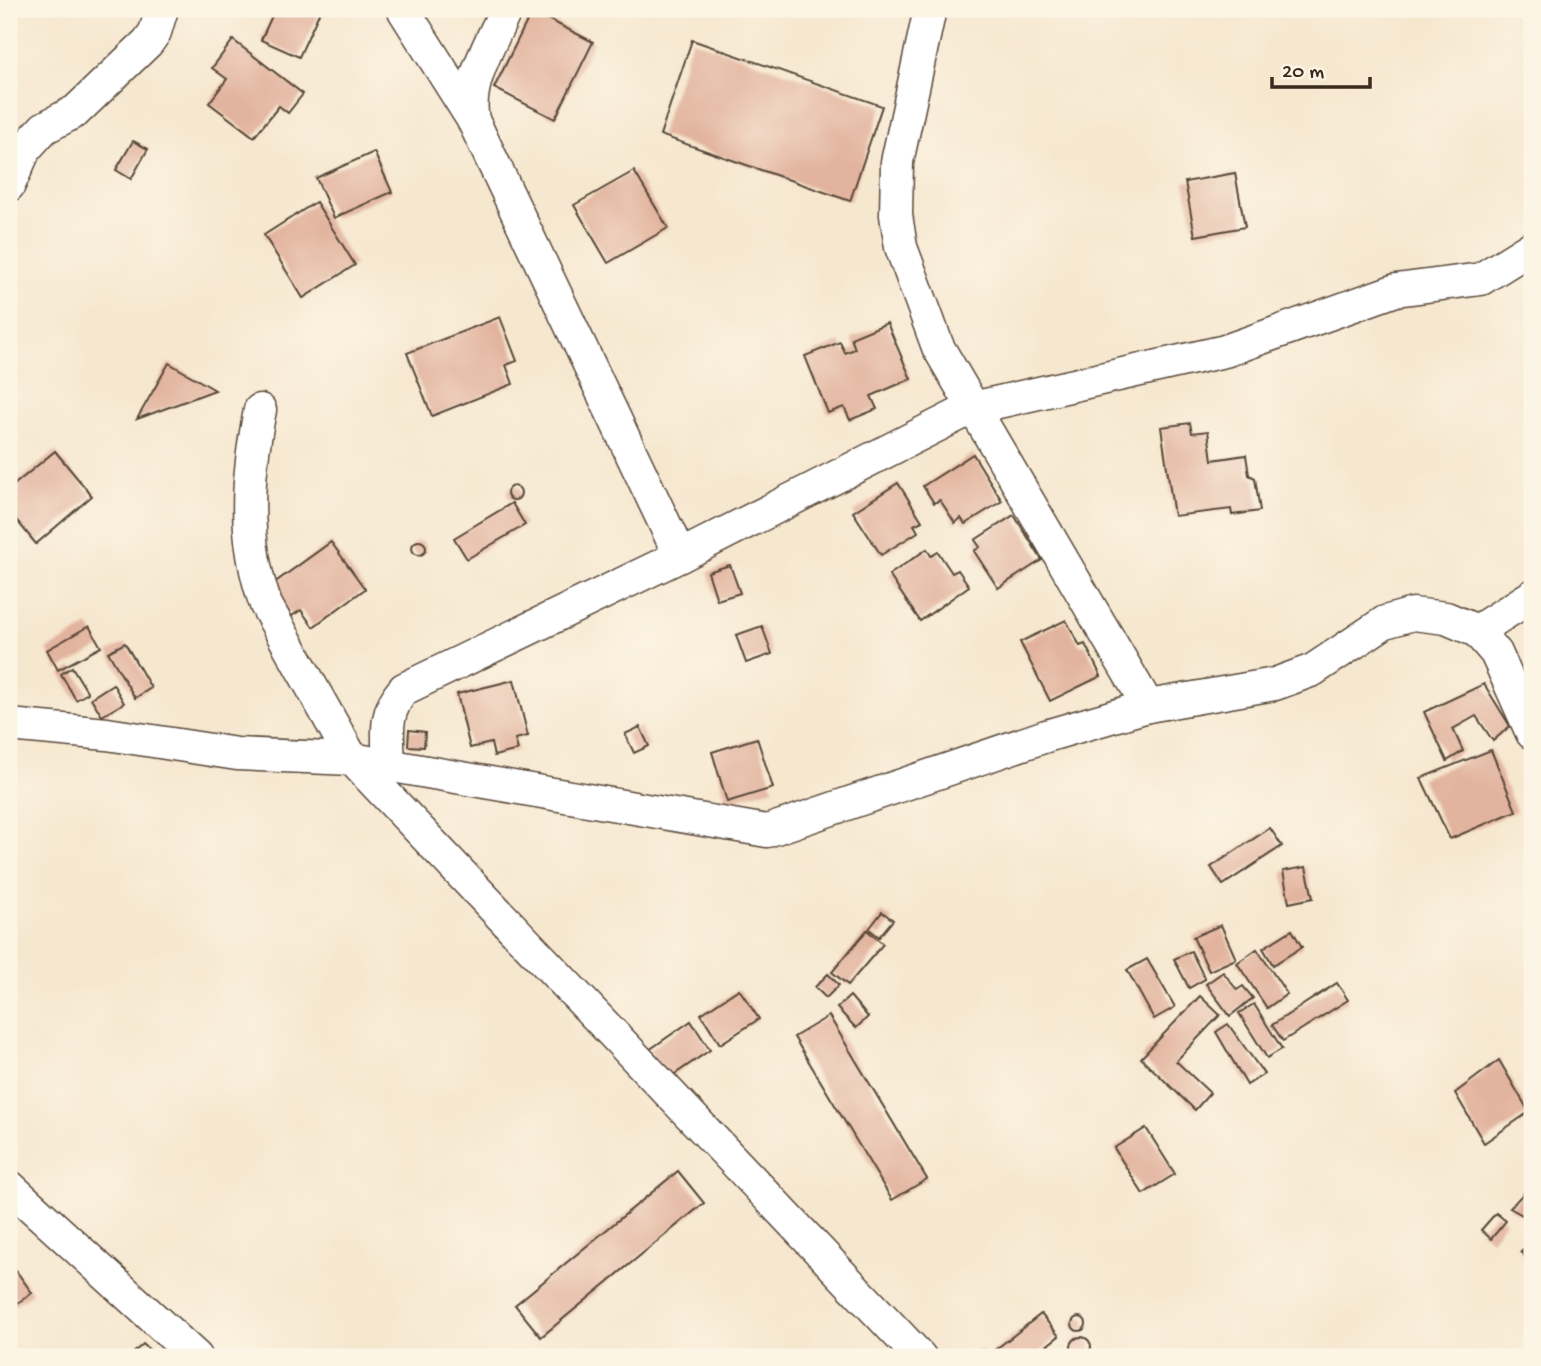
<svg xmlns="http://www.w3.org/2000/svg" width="1541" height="1366" viewBox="0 0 1541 1366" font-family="'Gochi Hand',sans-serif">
  <rect width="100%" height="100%" fill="#fcf5e5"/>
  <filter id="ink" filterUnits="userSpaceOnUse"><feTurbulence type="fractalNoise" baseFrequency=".0143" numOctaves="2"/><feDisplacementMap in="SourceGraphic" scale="14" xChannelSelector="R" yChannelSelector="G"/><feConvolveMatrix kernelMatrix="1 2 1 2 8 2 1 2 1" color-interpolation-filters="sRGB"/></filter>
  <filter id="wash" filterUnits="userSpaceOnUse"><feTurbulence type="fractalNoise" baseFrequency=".00686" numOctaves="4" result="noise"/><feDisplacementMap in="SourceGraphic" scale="28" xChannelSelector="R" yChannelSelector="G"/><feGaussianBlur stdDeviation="1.57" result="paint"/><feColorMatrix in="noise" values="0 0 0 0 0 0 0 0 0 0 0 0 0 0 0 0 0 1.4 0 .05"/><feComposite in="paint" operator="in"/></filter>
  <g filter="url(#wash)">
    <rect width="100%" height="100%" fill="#f6e7cf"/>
    <g id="blocks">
      <g fill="#e2b39e">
        <path d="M 275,9 L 321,9 L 299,57 L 261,40 Z"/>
        <path d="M 532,11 L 593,42 L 555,119 L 494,88 Z"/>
        <path d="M 233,40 L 303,94 L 288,113 L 279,106 L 254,137 L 209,103 L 227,79 L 212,68 Z"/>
        <path d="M 692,40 L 882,106 L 850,201 L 660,135 Z"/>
        <path d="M 133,141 L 148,149 L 131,179 L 116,170 Z"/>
        <path d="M 374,152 L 392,192 L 334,218 L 316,178 Z"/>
        <path d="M 634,171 L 668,228 L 608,263 L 574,205 Z"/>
        <path d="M 1235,173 L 1245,227 L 1195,236 L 1185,182 Z"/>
        <path d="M 316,202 L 355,265 L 303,298 L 264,235 Z"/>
        <path d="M 500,317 L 517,361 L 506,365 L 513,384 L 432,416 L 407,353 Z"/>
        <path d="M 887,323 L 911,379 L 871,396 L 877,409 L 850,420 L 844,407 L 828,413 L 805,356 L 840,342 L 845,353 L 855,349 L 851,338 Z"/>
        <path d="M 169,363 L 215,390 L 137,419 Z"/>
        <path d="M 1190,423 L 1192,433 L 1208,431 L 1212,460 L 1246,455 L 1249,475 L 1255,478 L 1260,511 L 1232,515 L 1231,509 L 1174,516 L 1161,427 Z"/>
        <path d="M 55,451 L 92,496 L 36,544 L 9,511 L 9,489 Z"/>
        <path d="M 973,454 L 1002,501 L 965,524 L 961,518 L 955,523 L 940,500 L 934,503 L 923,486 Z"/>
        <path d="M 898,483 L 922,521 L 914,525 L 918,532 L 881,555 L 853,512 Z"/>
        <circle cx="514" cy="493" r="7"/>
        <path d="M 512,503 L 525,525 L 467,559 L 454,538 Z"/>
        <path d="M 1014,515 L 1042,560 L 998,588 L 974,551 L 980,547 L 975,540 Z"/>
        <circle cx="419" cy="548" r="7"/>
        <path d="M 331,542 L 365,589 L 313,627 L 301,610 L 292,616 L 270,586 Z"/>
        <path d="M 927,549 L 931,556 L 938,552 L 952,573 L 958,570 L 969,586 L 920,621 L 889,575 Z"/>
        <path d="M 730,565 L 740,593 L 717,600 L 708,572 Z"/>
        <path d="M 1066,620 L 1080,646 L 1085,644 L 1101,676 L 1050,701 L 1020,642 Z"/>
        <path d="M 89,626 L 101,647 L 58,670 L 47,650 Z"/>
        <path d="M 762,626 L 772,654 L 746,663 L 736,635 Z"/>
        <path d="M 125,643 L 151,688 L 135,698 L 108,652 Z"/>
        <path d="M 72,667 L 88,693 L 76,700 L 61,674 Z"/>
        <path d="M 514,680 L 528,736 L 515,739 L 518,750 L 494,756 L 491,743 L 470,748 L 457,694 Z"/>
        <path d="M 113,684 L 124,703 L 102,716 L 91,698 Z"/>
        <path d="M 1484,684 L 1510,726 L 1493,741 L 1476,716 L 1453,729 L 1463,751 L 1447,761 L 1424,712 Z"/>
        <path d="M 640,727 L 649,746 L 634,753 L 625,734 Z"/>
        <path d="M 409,730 L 425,732 L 424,747 L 408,746 Z"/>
        <path d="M 757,738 L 773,788 L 727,802 L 712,752 Z"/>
        <path d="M 1491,750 L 1516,811 L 1450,839 L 1421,778 Z"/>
        <path d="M 1270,828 L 1282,846 L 1223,885 L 1211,867 Z"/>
        <path d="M 1306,867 L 1313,898 L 1289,903 L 1283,871 Z"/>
        <path d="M 882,912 L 893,920 L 879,937 L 869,929 Z"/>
        <path d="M 1221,925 L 1236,959 L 1209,971 L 1193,937 Z"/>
        <path d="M 867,930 L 883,944 L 848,985 L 832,972 Z"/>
        <path d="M 1292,930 L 1302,947 L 1273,965 L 1263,948 Z"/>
        <path d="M 1257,949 L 1287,994 L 1267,1008 L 1237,963 Z"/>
        <path d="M 1191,951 L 1205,979 L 1189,988 L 1174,959 Z"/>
        <path d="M 1147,959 L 1175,1007 L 1154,1019 L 1127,970 Z"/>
        <path d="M 1223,972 L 1237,990 L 1243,986 L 1253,998 L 1230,1016 L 1206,984 Z"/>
        <path d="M 828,974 L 839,985 L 826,998 L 815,987 Z"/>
        <path d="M 1337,983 L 1348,1000 L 1283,1041 L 1272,1025 Z"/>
        <path d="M 739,989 L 759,1019 L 720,1044 L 701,1014 Z"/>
        <path d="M 850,996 L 868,1017 L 856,1028 L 837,1008 Z"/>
        <path d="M 1200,996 L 1220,1015 L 1176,1061 L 1210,1093 L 1195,1110 L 1141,1058 Z"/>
        <path d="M 1254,1004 L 1282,1049 L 1267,1058 L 1239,1013 Z"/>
        <path d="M 829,1016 L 927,1179 L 892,1200 L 794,1037 Z"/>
        <path d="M 691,1021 L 710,1050 L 669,1078 L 649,1050 Z"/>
        <path d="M 1228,1024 L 1264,1074 L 1247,1085 L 1216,1032 Z"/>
        <path d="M 1499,1060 L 1529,1112 L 1484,1143 L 1455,1093 Z"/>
        <path d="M 1146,1128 L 1175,1174 L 1143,1194 L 1114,1148 Z"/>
        <path d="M 678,1171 L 704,1203 L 541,1337 L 515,1305 Z"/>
        <path d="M 1530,1186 L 1532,1209 L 1524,1216 L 1510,1208 Z"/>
        <path d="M 1496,1213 L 1506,1221 L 1491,1239 L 1481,1230 Z"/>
        <path d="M 1532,1241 L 1532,1263 L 1521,1252 Z"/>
        <path d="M 12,1265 L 32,1293 L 9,1309 L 9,1267 Z"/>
        <path d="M 1041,1314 L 1059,1336 L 1032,1357 L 973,1357 L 982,1350 L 987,1356 Z"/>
        <circle cx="1079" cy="1324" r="7"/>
        <circle cx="1081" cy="1347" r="10"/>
        <path d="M 143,1344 L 157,1357 L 129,1357 Z"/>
      </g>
    </g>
  </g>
  <g filter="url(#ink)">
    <use href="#blocks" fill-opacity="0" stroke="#574639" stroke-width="2"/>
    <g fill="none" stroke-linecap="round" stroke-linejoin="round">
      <g stroke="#574639" stroke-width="35">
        <g id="street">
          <path d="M 403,9 L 473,120 L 680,556"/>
          <path d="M 930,9 L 897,162 L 896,215 L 901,247 L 938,347 L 1148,706"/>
          <path d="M 473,120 C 465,83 492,42 506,9"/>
          <path d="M 9,185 L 25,149 L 44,128 L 76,111 L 148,42 L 155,32 L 162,9"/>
          <path d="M 260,410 C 247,477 242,538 266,605 L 352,759 L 920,1357"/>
          <path d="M 1477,631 L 1532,596"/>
          <path d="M 9,725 L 107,734 L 237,754 L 352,759 L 767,831 L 1046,736 L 1148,706 L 1275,684 L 1313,670 L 1385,622 L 1413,614 L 1446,618 L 1477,631 L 1496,653 L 1532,733"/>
          <path d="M 389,765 C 388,735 383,713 404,689 L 680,556 L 972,408 L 1225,351 L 1396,290 L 1481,279 L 1532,247"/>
          <path d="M 9,1186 L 196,1357"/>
        </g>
      </g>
      <use href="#street" stroke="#fff" stroke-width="32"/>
    </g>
  </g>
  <rect width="1541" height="1366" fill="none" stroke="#fcf5e5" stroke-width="35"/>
  <path d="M1272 77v10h98v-10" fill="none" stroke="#3b2a1e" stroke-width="3.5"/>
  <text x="1282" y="77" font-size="21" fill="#3b2a1e" stroke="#fcf5e5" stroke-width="5" paint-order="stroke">20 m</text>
</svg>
